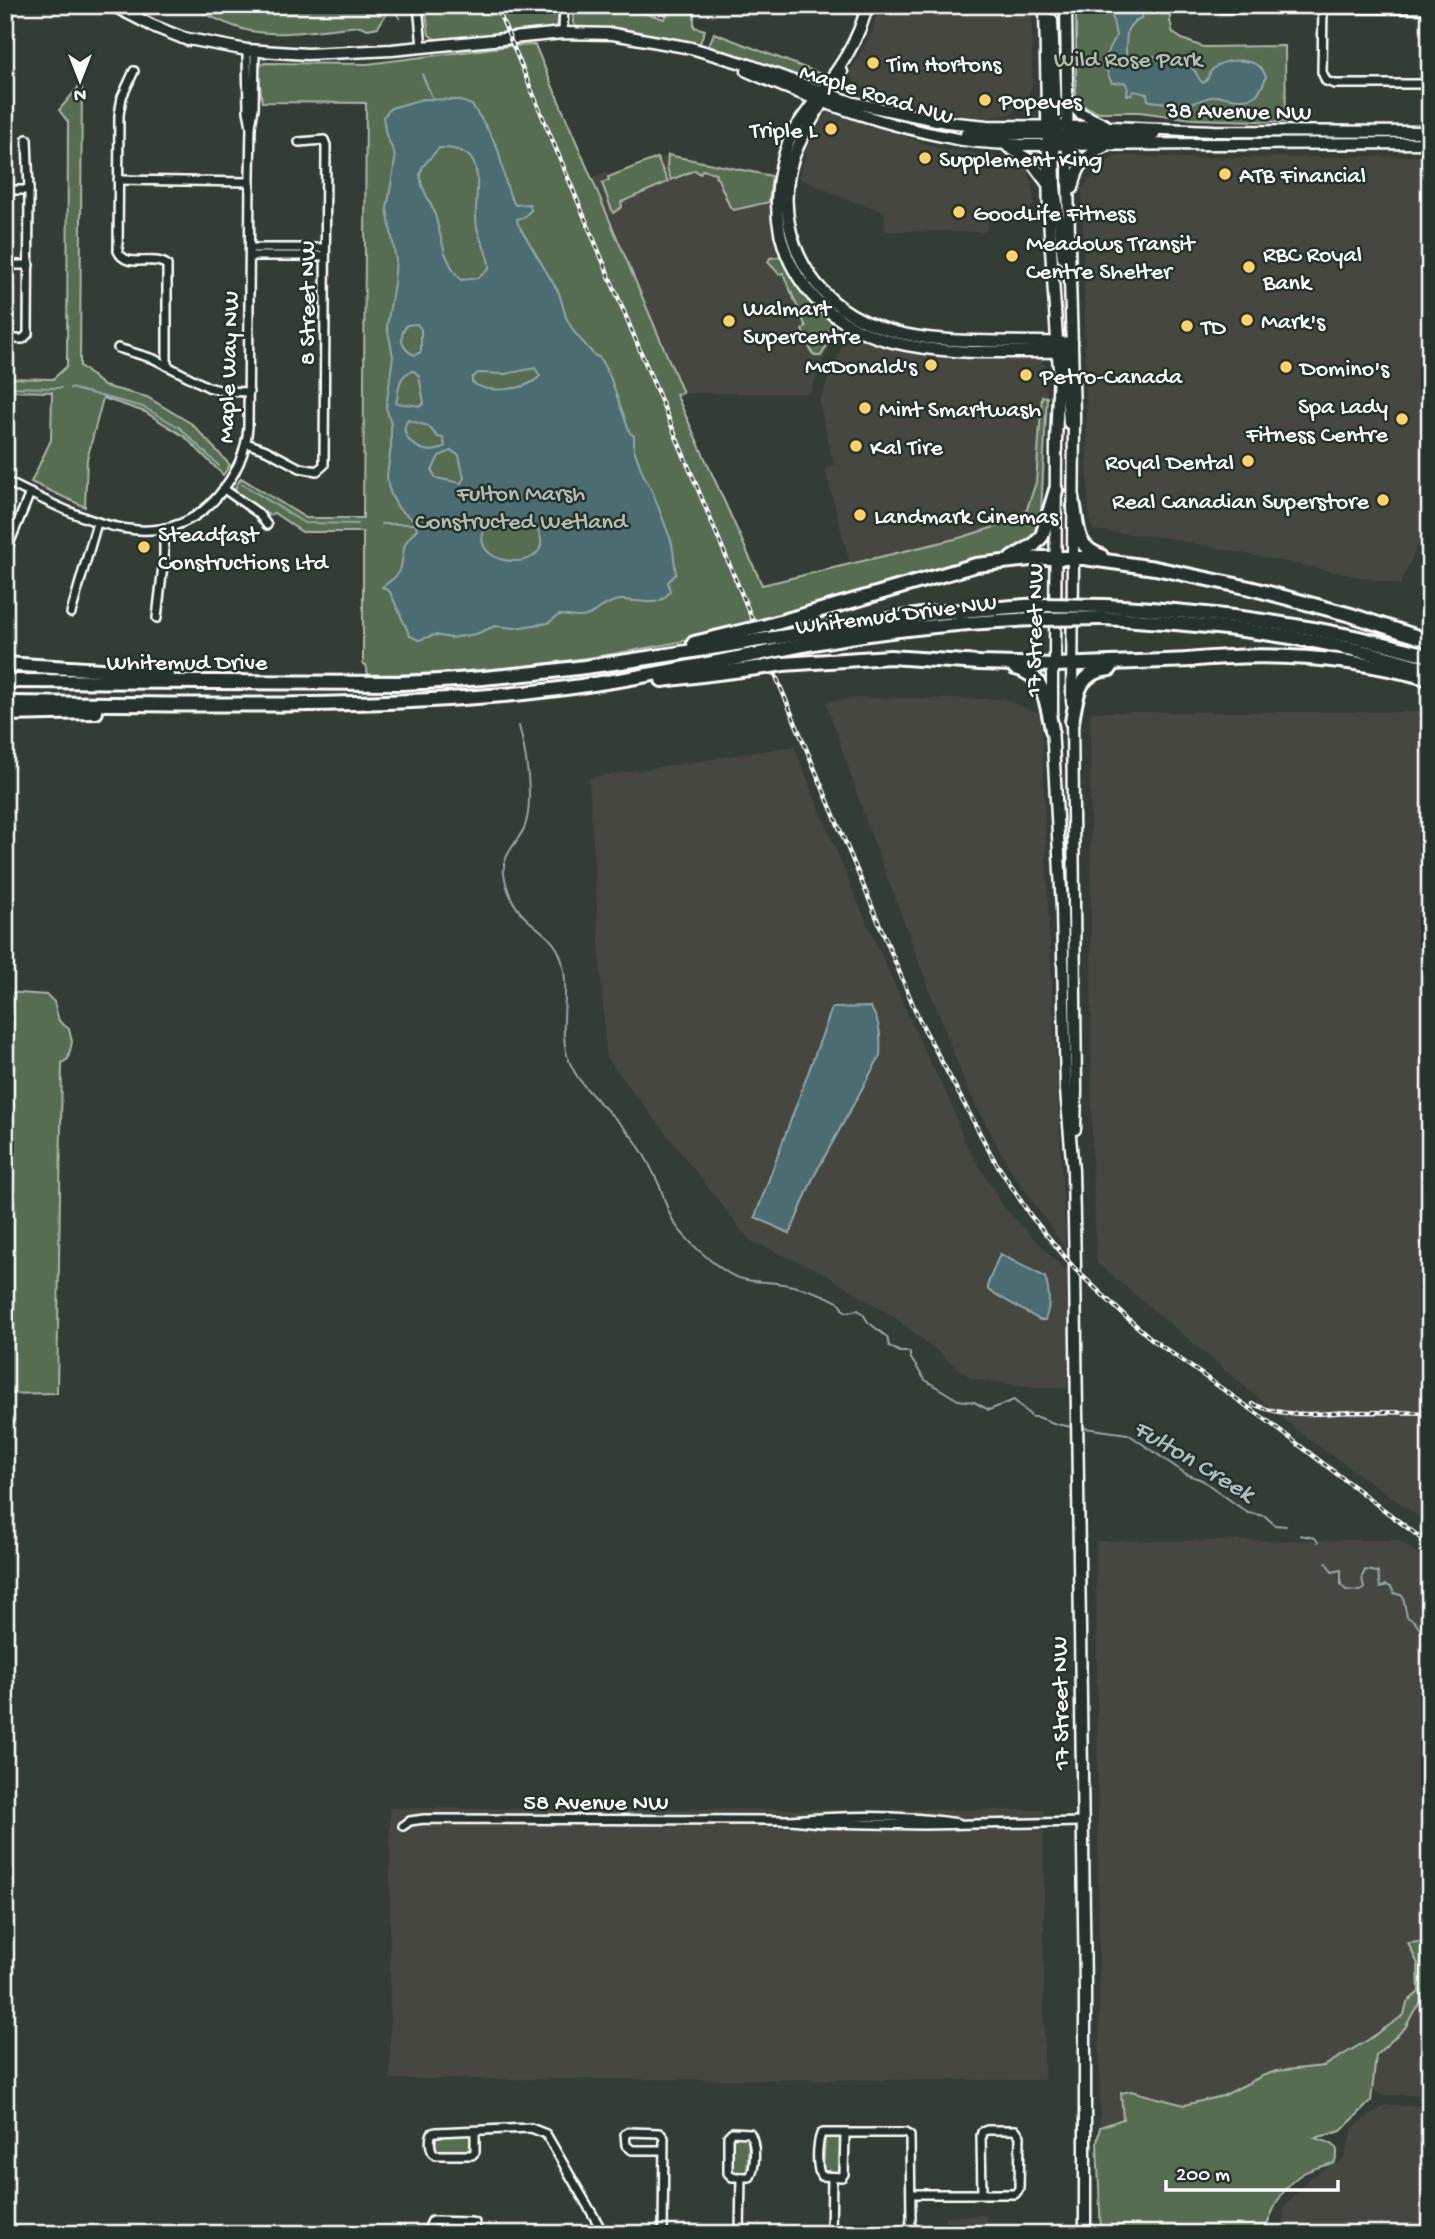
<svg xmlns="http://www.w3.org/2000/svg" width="1435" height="2239" viewBox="0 0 1435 2239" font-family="'Gochi Hand',sans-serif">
  <rect width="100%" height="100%" fill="#343c36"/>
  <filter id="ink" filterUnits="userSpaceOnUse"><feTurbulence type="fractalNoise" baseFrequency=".0143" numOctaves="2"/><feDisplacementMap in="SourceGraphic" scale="14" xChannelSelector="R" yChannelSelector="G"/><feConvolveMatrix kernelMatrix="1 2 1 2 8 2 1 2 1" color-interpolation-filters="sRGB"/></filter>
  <g filter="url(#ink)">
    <g fill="#454741">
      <path d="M 879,5 L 1032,5 L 1032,86 L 1024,105 L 1010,114 L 985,118 L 935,110 L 855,85 L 850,72 L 872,32 Z"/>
      <path d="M 830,110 L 941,149 L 1007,157 L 1019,161 L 1027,169 L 1032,183 L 1034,205 L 1031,208 L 994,213 L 989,218 L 987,229 L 983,232 L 885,231 L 884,212 L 848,200 L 799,178 L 808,143 Z"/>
      <path d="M 668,155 L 772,176 L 772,218 L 784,262 L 806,298 L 835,324 L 836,330 L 810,393 L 683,393 L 592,177 L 606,172 L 609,177 L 657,158 Z"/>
      <path d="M 1114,155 L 1187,158 L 1430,156 L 1430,517 L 1400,585 L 1167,538 L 1093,530 L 1090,521 L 1088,501 L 1082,188 Z"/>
      <path d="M 850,334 L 873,343 L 922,356 L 986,360 L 1044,359 L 1042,361 L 1046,369 L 1047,397 L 1042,397 L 1036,482 L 1027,509 L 1021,517 L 1011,522 L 959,538 L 850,563 L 825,469 L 834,465 L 819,402 L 844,340 Z"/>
      <path d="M 859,698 L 1003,699 L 1041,714 L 1049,927 L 1066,1250 L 1009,1167 L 968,1091 L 908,933 L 866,821 L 826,702 Z"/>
      <path d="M 1090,712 L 1426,712 L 1423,1170 L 1430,1170 L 1430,1524 L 1304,1436 L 1097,1263 L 1092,1164 Z"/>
      <path d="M 794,746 L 854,894 L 923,1048 L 950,1101 L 966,1145 L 1006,1210 L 1068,1273 L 1068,1389 L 1034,1387 L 972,1379 L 894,1317 L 820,1271 L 749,1240 L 606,1057 L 589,778 Z"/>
      <path d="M 1398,1540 L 1430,1562 L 1430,2095 L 1382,2095 L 1323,2066 L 1276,2071 L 1262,2076 L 1223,2096 L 1184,2105 L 1131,2091 L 1122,2093 L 1123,2119 L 1100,2127 L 1096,1541 Z"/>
      <path d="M 390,1808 L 1044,1810 L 1044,2080 L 390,2079 Z"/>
      <path d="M 1385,2105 L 1430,2106 L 1430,2234 L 1283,2234 L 1284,2208 L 1309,2178 L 1344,2159 L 1353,2128 Z"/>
      <path d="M 986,2215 L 987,2231 L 1016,2231 L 1016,2234 L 945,2234 L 945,2216 Z"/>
    </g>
    <g fill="#576d51" stroke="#abb6a8" stroke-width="2">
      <path d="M 186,5 L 392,5 L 378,27 L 368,29 L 360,26 C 325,29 280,38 246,30 C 224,24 206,14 186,5 Z"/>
      <path d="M 470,5 L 516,5 L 521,14 L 549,12 L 555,5 L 559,7 L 558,23 L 552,30 L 436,42 L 434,41 L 435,39 L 429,35 L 426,12 L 465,11 Z"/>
      <path d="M 573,5 L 578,8 C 607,9 637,9 664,19 L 673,5 L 694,5 L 694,27 L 705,30 L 700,43 L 695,45 L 630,32 L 578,29 L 573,23 Z"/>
      <path d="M 1076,5 L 1170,5 L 1170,21 L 1173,33 L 1182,39 L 1203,47 L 1285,46 L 1286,122 L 1193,119 L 1139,112 L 1099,112 L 1079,104 L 1076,98 Z"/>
      <path d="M 714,33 L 821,74 L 829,73 L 817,87 L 710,50 L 709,45 Z"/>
      <path d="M 535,45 L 683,393 L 676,394 L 762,585 L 959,538 L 1011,522 L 1021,517 L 1027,509 L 1036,482 L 1042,396 L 1047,397 L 1041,512 C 1035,552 1014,552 980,558 C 897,583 814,611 730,631 C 612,658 490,674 368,675 L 366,665 L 363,664 L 363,532 L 302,532 L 274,513 L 269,515 L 239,495 L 235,488 L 241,478 L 306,518 L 363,518 L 366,103 L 262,102 L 258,68 L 264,63 L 367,64 L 510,46 Z"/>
      <path d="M 82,83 L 80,366 L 104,386 L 147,397 L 192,424 L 230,465 L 223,475 L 185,437 L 145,412 L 103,398 L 87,459 L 85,507 L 31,482 L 51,440 L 52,392 L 5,391 L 5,378 L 53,379 L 67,366 L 68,122 L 59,110 Z"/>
      <path d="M 668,155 L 772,176 L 769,202 L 734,210 L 730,207 L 718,179 L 715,177 L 716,173 L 702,170 L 700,174 L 695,170 L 671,180 L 667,168 Z"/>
      <path d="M 657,158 L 668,182 L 621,202 L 622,207 L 613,213 L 602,183 L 609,180 L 608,177 Z"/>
      <path d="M 778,257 L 781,257 C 794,285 811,307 835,324 L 834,333 L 821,356 L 816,356 L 812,353 L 802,330 L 806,327 L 783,273 L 779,274 L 768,262 L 770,258 Z"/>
      <path d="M 5,992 L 47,995 L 54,1002 L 59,1021 L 69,1029 L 72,1042 L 68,1059 L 62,1063 L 57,1393 L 5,1394 Z"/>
      <path d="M 1429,1941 L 1430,1991 L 1414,2011 L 1405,2028 L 1376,2055 L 1371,2101 L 1341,2131 L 1315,2138 C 1328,2143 1344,2143 1334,2163 C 1324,2166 1312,2168 1302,2174 C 1282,2186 1271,2212 1264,2234 L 1101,2234 L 1097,2142 L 1100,2127 L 1123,2119 L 1121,2093 L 1131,2091 L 1184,2105 L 1223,2096 L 1262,2076 L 1276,2071 L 1324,2066 L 1368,2040 L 1404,2015 L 1407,2002 L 1419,1992 L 1418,1964 L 1408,1943 Z"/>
      <path d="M 436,2135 L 469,2135 L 471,2138 L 472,2150 L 470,2152 L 438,2152 L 435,2149 Z"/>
      <path d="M 735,2136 L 748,2136 L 749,2139 L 747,2173 L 733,2171 L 733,2138 Z"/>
      <path d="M 825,2137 L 839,2137 L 842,2139 L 839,2173 L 823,2172 Z"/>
    </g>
    <g fill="#4b6c71" stroke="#93a7aa" stroke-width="2" fill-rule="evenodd">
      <path d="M 1110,5 L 1145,5 L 1141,18 C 1125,26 1127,32 1126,47 C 1126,54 1125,56 1130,62 C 1140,63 1148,57 1157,56 C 1166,55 1188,63 1194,70 C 1198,74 1197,79 1203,83 C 1210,79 1207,76 1212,70 C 1222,58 1248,58 1260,67 C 1262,69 1265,74 1266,76 C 1265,82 1260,91 1256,95 C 1245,103 1230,97 1218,96 C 1209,96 1201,101 1191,103 C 1185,104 1154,103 1148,100 L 1147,94 L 1134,91 L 1131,95 L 1127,95 L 1128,88 L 1125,82 L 1112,83 C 1100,62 1106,56 1116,36 Z"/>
      <path d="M 423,99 L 458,100 L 472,105 C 481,119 492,134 498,150 C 504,169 504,187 515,205 L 529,204 L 531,210 L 524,217 L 517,219 L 518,224 L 559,293 L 566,317 L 574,332 L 594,355 L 600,358 L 610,377 L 630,433 L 634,436 L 634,449 L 643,474 L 652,491 L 672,543 L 676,574 L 668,582 L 670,591 C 660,610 637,599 620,600 C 607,601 597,612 586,616 C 578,619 567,615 559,615 L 548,623 L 514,628 L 495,626 L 476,634 L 451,638 L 435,635 L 419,640 L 410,636 L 390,592 L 382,587 C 404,572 400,572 404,548 C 405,540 412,535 417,529 L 414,520 L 399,509 L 391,495 L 388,485 L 387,475 L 391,447 L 391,424 L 386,407 L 393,356 L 387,326 L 394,283 L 396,260 L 387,209 L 395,161 L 394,152 L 386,135 L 383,117 L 391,108 ZM 439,148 C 495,146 471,195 477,227 C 479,240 491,258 489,269 L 478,278 L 461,280 L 453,270 L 445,253 L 434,211 L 422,186 L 420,175 L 423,166 ZM 417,324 L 421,329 L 421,352 L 415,355 C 401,350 398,336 407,325 ZM 535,368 L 540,376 C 527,390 487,395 472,382 L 472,378 L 478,373 L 505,374 ZM 414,371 L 419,376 L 424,403 L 421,406 L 396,403 C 400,391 396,374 414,371 ZM 408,420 L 428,426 L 438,437 L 443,438 L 445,446 C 428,461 394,438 408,420 ZM 451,451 L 459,455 L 464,478 L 461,483 L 436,478 L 432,471 L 439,456 ZM 526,525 L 537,529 C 561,573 469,570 484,530 Z"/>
      <path d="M 870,1007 C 881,1022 881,1039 880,1056 L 813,1178 L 790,1234 L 755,1217 L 832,1008 Z"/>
      <path d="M 1000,1254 L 1045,1277 C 1050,1292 1051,1305 1045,1320 L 1040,1320 L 988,1290 L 988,1283 Z"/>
    </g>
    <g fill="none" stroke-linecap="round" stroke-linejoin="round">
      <g stroke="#93a7aa" stroke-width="2">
        <path d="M 391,5 L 400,19"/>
        <path d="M 422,74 L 433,99"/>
        <path d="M 5,387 L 61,388"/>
        <path d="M 70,388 L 143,407 L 179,427 L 219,466"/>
        <path d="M 242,484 L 304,523 L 358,524"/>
        <path d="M 381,524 L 416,524"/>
        <path d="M 519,726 C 526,752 534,800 525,826 C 518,843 501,855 504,874 C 507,892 514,908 528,920 C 540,931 554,939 560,955 C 572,986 558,1023 567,1055 C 578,1091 615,1113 636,1142 C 646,1157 654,1173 661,1189 C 665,1201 668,1214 675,1224 C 687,1241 707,1259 725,1271 C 740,1282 758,1281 776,1283 C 797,1286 823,1293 841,1304 L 842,1309 L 847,1312 L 858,1310 L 863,1314 L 868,1322 L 887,1337 L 889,1346 L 900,1352 L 910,1352 L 910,1357 L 925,1380 L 958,1400 L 974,1402 L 989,1410 L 1014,1400 L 1032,1417 L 1038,1417 L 1056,1424 L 1072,1427"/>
        <path d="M 1085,1428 L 1128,1434 L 1186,1474 L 1202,1480 L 1248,1513 L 1265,1516 L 1275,1525 L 1286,1526"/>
        <path d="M 1300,1535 L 1315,1538 L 1318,1542"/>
        <path d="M 1326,1562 L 1332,1572 L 1341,1570 L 1341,1585 L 1346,1590 L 1360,1591 L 1364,1589 L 1362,1577 L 1365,1570 L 1378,1572 L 1380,1588 L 1386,1585 L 1391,1587 L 1394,1593 L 1403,1596 L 1407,1617 L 1414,1621 L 1421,1631 L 1430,1633"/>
      </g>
      <g stroke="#fff" stroke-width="12">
        <g id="street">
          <path d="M 418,5 L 422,47"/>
          <path d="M 1213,5 L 1222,8 L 1430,9"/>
          <path d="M 1323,5 L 1322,72 L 1326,81 L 1335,84 L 1430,84"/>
          <path d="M 563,33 L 564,5"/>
          <path d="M 247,50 L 248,111 L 251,126"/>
          <path d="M 134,71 L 122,97 L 119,115 L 118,251 C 126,270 153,254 167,265 L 167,366"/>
          <path d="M 118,180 L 250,182"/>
          <path d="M 5,190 L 29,190"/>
          <path d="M 250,248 L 325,248"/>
          <path d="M 250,256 L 325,256"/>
          <path d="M 5,265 L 29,265"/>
          <path d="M 5,339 L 23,339 L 28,334 L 29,190 L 27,139"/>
          <path d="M 118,348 L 154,359 L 208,387 L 223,391 L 249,392"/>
          <path d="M 246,443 L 266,450 L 300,468 L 317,471 L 324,465 L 326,145 L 324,140 L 299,142"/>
          <path d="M 5,481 C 70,512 158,566 218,496 C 235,476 246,454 248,427 L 250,175 L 251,126 L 254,108 L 255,51"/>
          <path d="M 224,489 L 258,513 L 267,525"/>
          <path d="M 5,554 L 30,493"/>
          <path d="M 71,613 L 97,523"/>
          <path d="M 157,618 L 164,557 L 164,528"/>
          <path d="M 958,1823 C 902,1814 847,1815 791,1820 L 821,1823 L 923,1825 L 1082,1822"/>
          <path d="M 403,1826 L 410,1821 L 424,1819 L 791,1820"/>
          <path d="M 475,2132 L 475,2152 L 472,2155 L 435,2155 C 430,2151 429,2139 432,2133 L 436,2132 L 531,2128 L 546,2134 L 604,2234"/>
          <path d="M 732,2132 L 750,2133 C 756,2143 756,2167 750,2177 L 732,2177 L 728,2173 L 728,2136 Z"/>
          <path d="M 845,2133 L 844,2174 L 842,2177 L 821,2176 C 816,2166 817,2145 821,2134 L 823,2133 L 905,2133 L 910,2136 L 911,2219 L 909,2234"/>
          <path d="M 911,2194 L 1015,2194 L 1019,2189 L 1020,2136 L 1016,2130 L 987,2130 L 982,2132 L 981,2136 L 982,2194"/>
          <path d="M 429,2234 L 429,2227 L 432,2221 L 470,2222 L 475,2223 L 476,2234"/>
          <path d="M 663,2234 L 664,2138 L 660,2133 L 629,2132 L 625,2134 L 626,2145 L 632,2150 L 663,2150"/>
          <path d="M 740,2234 L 741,2177"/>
          <path d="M 831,2234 L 832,2177"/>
        </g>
      </g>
      <g stroke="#fff" stroke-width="15">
        <g id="secondary">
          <path d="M 112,5 L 153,26 L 188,40"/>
          <path d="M 867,5 C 857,54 819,92 792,133 C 775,174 770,220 790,262 C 842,369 973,350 1072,352"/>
          <path d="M 1045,5 L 1049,218 L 1059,370 L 1056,441 L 1055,665 L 1052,674 L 1052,711"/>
          <path d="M 1066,5 L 1069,246 L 1074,414 L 1072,702"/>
          <path d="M 1052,20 L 1057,131"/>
          <path d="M 183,38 L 247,50 L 307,54 L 392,50 L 563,33 L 613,34 L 691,48 L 749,65 L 854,103 L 946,122 L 987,126 L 1109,127 L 1214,131 L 1430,132"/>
          <path d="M 747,71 C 810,99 884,125 952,138 C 975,143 999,143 1022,145 L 1430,143"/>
          <path d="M 842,72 C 827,95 803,131 794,156 C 773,213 798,283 851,314 C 873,327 902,335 927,338 C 975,344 1024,340 1072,343"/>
          <path d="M 1067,99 L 1080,113 L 1105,125"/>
          <path d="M 966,134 L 1052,134"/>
          <path d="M 1054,140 L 1055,186 L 1063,258"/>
          <path d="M 1049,143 L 1057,138 L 1068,136 L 1154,135"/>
          <path d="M 1008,147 L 1030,160 L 1047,183"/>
          <path d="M 1073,188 C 1077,168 1085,154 1104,147"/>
          <path d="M 1065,358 L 1069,423"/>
          <path d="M 1072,717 L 1076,1090 L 1075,1129"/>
          <path d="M 1052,726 L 1062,908 L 1066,1090 L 1073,1171 L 1075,1269 L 1085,1989 L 1085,2234"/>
        </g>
      </g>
      <g stroke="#fff" stroke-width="18">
        <g id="highway">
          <path d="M 1074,506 C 1078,530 1076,547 1101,556"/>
          <path d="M 1012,558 L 1034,545 L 1042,536 L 1056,490"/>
          <path d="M 1104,606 C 1214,612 1323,625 1430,656"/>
          <path d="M 1103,618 C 1213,624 1324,636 1430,670"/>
          <path d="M 766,626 L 976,565 L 1040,558 L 1084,558 L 1155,568 L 1250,588 L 1351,615 L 1430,641"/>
          <path d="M 774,638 L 935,613 L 1039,605"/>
          <path d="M 694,643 L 748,630"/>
          <path d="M 778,650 C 865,632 951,622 1039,619"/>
          <path d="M 1187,660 C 1267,652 1352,657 1430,679"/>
          <path d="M 5,664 L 167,674"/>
          <path d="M 783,664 L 890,657 L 980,663 L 1055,665 L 1192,660"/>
          <path d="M 1015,668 C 1045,674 1047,705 1052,730"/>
          <path d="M 662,680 L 765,667"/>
          <path d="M 5,681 L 400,683 C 519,679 635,661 753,641"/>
          <path d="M 5,703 C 171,704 337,709 503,695 C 589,688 674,670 759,654"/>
          <path d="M 5,714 L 96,712"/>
          <path d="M 1072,722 C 1077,695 1077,672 1110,669"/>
        </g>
      </g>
      <use href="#street" stroke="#26332d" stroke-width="7"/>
      <use href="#secondary" stroke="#26332d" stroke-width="10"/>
      <use href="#highway" stroke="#26332d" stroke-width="12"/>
      <g stroke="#fff" stroke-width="4.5">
        <g id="rail">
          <path d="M 496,5 L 919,1019 L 993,1158 L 1030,1215 L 1075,1269 L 1125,1316 L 1153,1340 L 1265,1419 L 1430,1545"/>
          <path d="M 1253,1404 C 1287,1419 1319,1413 1354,1412 C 1379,1412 1405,1412 1430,1413"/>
        </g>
      </g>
      <use href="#rail" stroke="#26332d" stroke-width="2" stroke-dasharray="5" stroke-linecap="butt"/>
      <g stroke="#fff" stroke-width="18" stroke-linecap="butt">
        <g id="highway-bridge">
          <path d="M 1039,605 L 1104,606"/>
          <path d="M 1039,619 L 1103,618"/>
          <path d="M 748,630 L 766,626"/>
          <path d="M 753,641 L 774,638"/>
          <path d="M 759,654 L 778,650"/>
          <path d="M 765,667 L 783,664"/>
        </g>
      </g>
      <use href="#highway-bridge" stroke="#26332d" stroke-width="12"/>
    </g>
  </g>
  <g fill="#ffd166" stroke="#26332d" stroke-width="2.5">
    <circle cx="873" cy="63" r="7"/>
    <circle cx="985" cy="100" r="7"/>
    <circle cx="831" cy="129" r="7"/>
    <circle cx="925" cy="158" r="7"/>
    <circle cx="1225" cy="174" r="7"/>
    <circle cx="959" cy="212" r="7"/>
    <circle cx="1012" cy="256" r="7"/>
    <circle cx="1249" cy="267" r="7"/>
    <circle cx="1247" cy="320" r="7"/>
    <circle cx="729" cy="321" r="7"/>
    <circle cx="1187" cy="326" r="7"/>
    <circle cx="931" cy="365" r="7"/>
    <circle cx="1286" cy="367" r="7"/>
    <circle cx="1026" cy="375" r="7"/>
    <circle cx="865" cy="408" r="7"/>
    <circle cx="1402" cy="419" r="7"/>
    <circle cx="856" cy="446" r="7"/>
    <circle cx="1248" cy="461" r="7"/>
    <circle cx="1383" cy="500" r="7"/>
    <circle cx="860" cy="515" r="7"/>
    <circle cx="144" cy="547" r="7"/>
  </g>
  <g text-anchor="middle" stroke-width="5" stroke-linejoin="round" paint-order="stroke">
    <g font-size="24" fill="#b3bdb1" stroke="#26332d">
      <text x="1128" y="66">Wild Rose Park</text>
      <text x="521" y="500">Fulton Marsh<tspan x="521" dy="28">Constructed Wetland</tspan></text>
    </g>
    <g font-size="24" fill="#fff" stroke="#26332d" text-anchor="start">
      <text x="887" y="71">Tim Hortons</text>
      <text x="999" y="108">Popeyes</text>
      <text x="817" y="137" text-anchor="end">Triple L</text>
      <text x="939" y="166">Supplement King</text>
      <text x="1239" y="182">ATB Financial</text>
      <text x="973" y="220">GoodLife Fitness</text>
      <text x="1026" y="250">Meadows Transit<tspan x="1026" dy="28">Centre Shelter</tspan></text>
      <text x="1263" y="261">RBC Royal<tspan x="1263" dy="28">Bank</tspan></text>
      <text x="743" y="315">Walmart<tspan x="743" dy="28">Supercentre</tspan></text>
      <text x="1261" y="328">Mark's</text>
      <text x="1201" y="334">TD</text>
      <text x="917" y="373" text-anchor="end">McDonald's</text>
      <text x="1300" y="375">Domino's</text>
      <text x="1040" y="383">Petro-Canada</text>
      <text x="1388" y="413" text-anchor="end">Spa Lady<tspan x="1388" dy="28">Fitness Centre</tspan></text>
      <text x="879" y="416">Mint Smartwash</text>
      <text x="870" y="454">Kal Tire</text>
      <text x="1234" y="469" text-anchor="end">Royal Dental</text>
      <text x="1369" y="508" text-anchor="end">Real Canadian Superstore</text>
      <text x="874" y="523">Landmark Cinemas</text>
      <text x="158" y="541">Steadfast<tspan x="158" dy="28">Constructions Ltd</tspan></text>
    </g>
    <g font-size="24" fill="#fff" stroke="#26332d">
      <text transform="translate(877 93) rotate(17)" y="8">Maple Road NW</text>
      <text transform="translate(1239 110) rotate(1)" y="8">38 Avenue NW</text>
      <text transform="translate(306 303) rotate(-90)" y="8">8 Street NW</text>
      <text transform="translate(227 367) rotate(-88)" y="8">Maple Way NW</text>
      <text transform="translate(896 613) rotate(-7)" y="8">Whitemud Drive NW</text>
      <text transform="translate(1033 630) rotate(-89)" y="8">17 Street NW</text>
      <text x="187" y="669">Whitemud Drive</text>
      <text transform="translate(1059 1703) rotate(-91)" y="8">17 Street NW</text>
      <text x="596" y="1809">58 Avenue NW</text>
    </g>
    <g font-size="26" font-style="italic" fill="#aebdbf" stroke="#26332d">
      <text transform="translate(1195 1459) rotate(31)" y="9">Fulton Creek</text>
    </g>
  </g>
  <rect width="1435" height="2239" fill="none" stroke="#26332d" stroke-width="28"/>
  <rect x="14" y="14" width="1407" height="2211" fill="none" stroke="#fff" stroke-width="2.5" filter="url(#ink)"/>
  <g transform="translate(80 80) rotate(180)" stroke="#26332d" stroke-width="5" paint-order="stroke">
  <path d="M0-5L12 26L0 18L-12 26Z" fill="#ffffff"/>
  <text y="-10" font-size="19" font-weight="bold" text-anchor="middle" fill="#ffffff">N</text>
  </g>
  <path d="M1166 2180v10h172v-10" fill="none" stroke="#ffffff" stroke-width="3.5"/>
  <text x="1176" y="2180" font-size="21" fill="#ffffff" stroke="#26332d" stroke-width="5" paint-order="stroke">200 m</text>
</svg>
